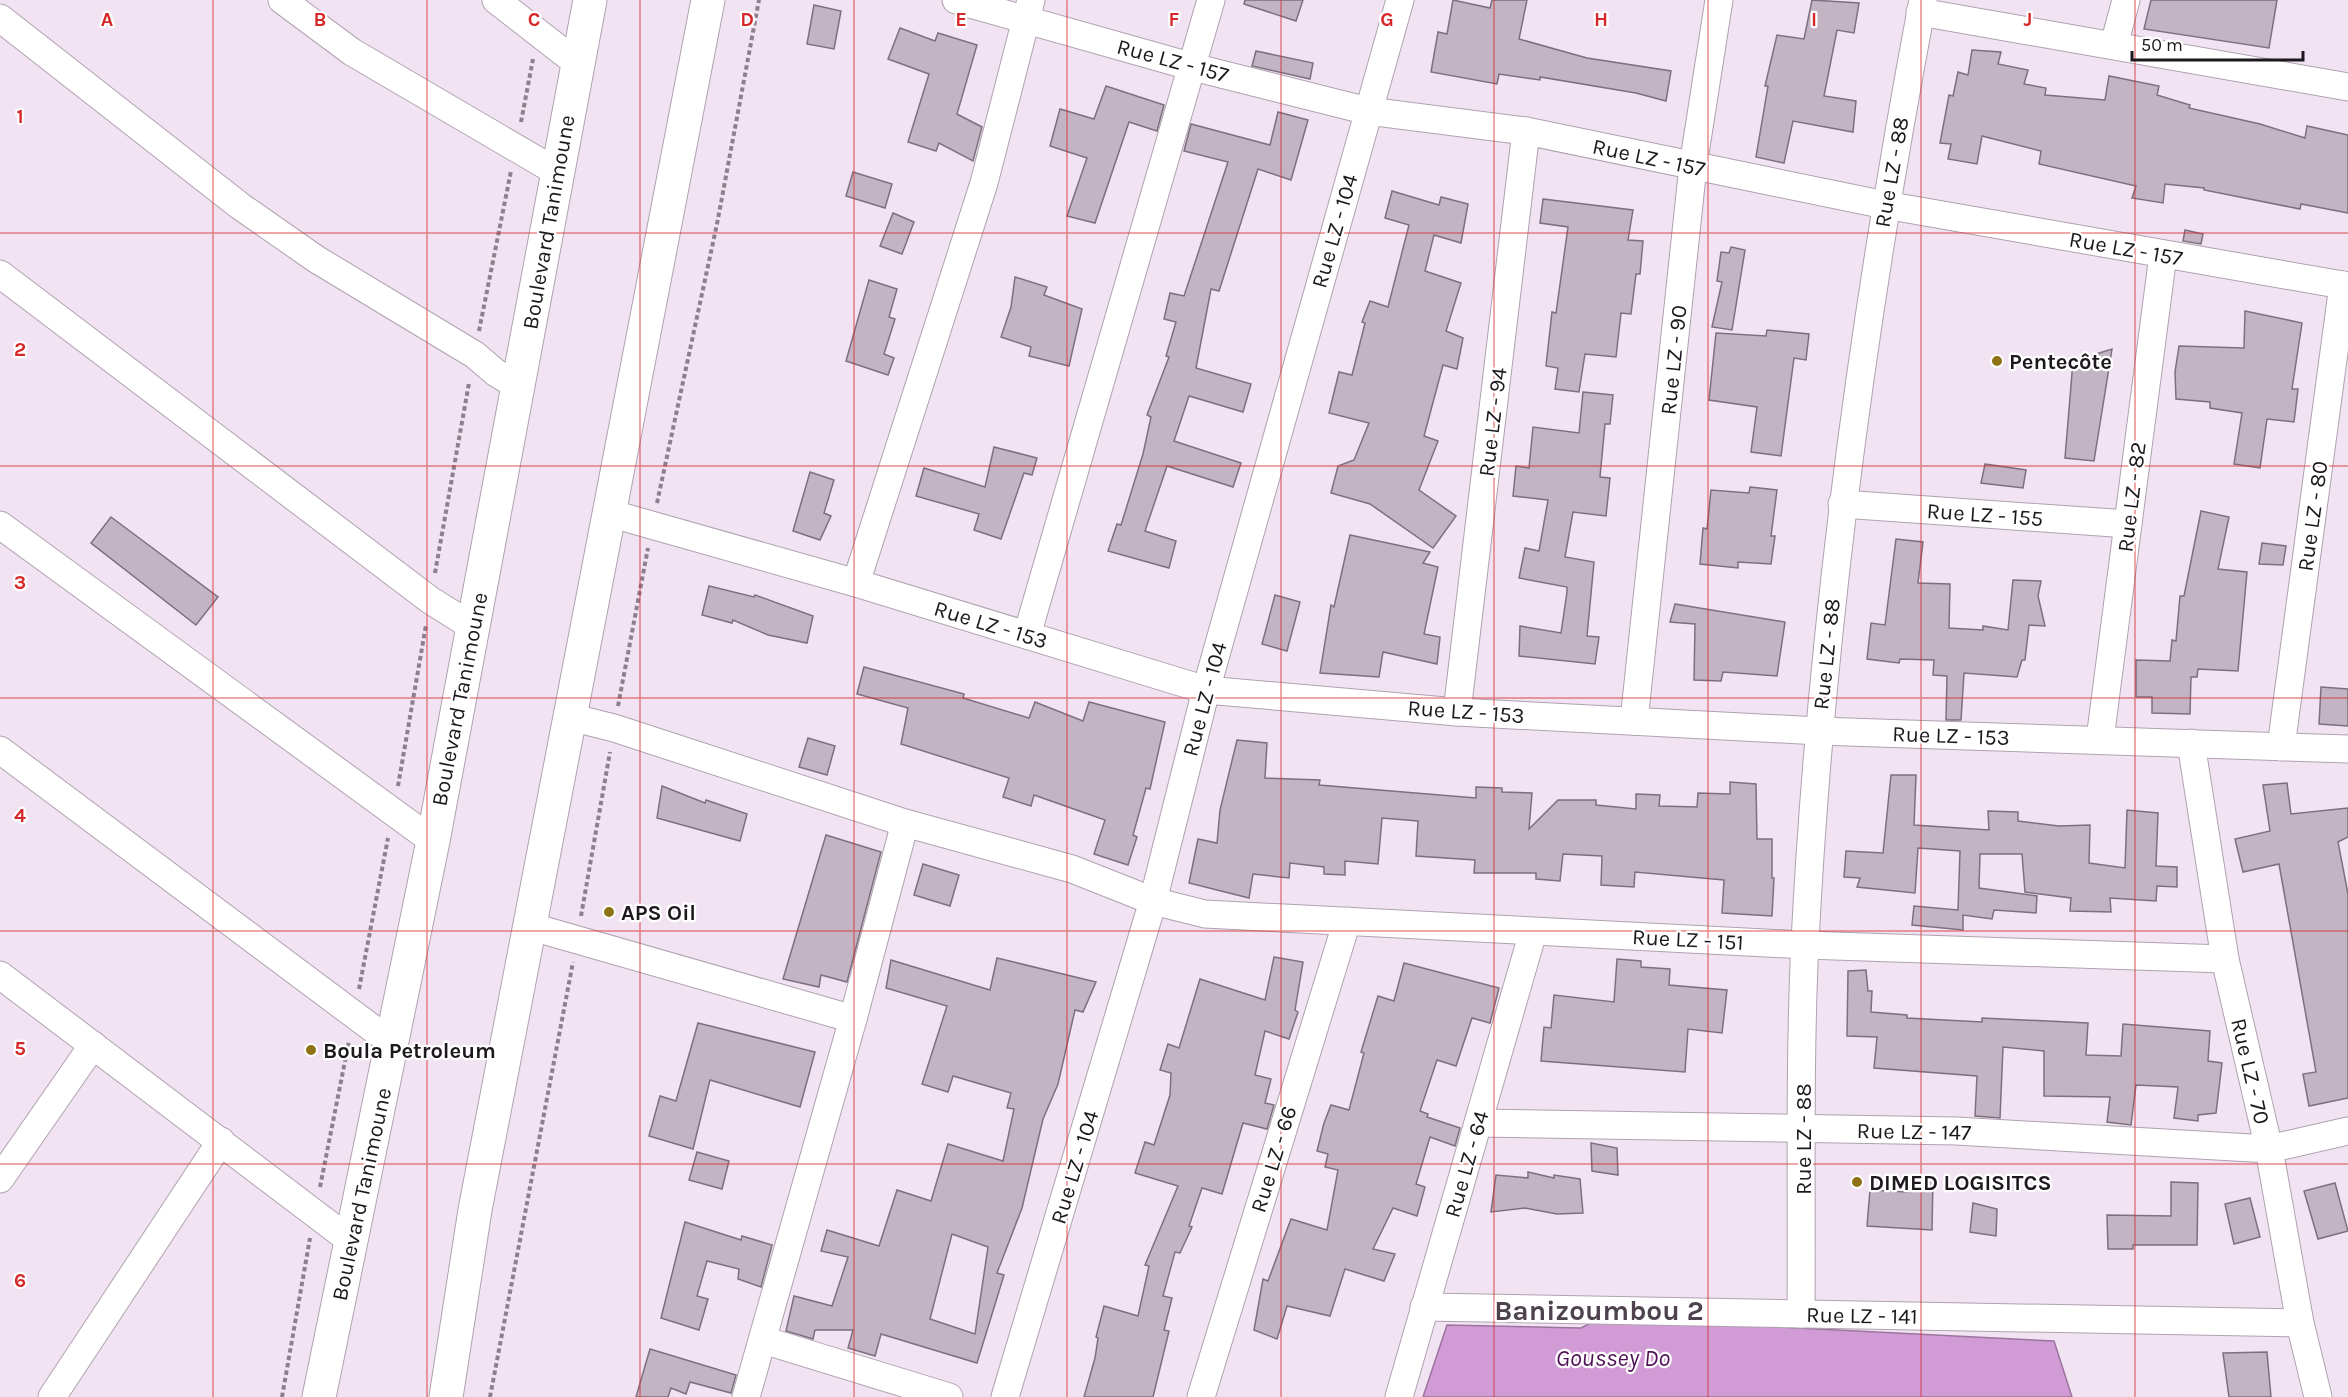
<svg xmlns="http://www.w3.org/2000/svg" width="2348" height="1397" viewBox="0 0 2348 1397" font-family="Karla,sans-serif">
  <rect width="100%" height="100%" fill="#f2e3f3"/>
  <path fill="#d19cd6" stroke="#9b749e" stroke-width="1.5" d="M 1601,1318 L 2054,1341 L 2072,1397 L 1423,1397 L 1447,1325 L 1581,1328 Z"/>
  <g fill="#c2b4c3" stroke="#7d707e" stroke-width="1.5" fill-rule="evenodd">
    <path d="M 1245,0 L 1303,0 L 1296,21 L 1244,4 Z"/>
    <path d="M 1453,0 L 1490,8 L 1492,0 L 1527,0 L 1519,39 L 1587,58 L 1671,71 L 1666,101 L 1636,93 L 1540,77 L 1540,80 L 1499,74 L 1497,84 L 1431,72 L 1438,32 L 1447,34 Z"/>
    <path d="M 1812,0 L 1859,3 L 1854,33 L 1837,30 L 1824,96 L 1856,101 L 1853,132 L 1793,121 L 1784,163 L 1756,157 L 1768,86 L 1765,86 L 1777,35 L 1804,39 Z"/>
    <path d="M 2151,0 L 2277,0 L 2269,48 L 2144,29 Z"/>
    <path d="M 814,5 L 841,11 L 834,49 L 807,44 Z"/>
    <path d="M 900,28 L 935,41 L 938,33 L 977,45 L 957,114 L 982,127 L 973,161 L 939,143 L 936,151 L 908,142 L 929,74 L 888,59 Z"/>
    <path d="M 1972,50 L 2001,52 L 1998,64 L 2028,70 L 2024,84 L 2046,88 L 2045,95 L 2105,100 L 2109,76 L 2159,86 L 2157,95 L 2190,105 L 2189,108 L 2260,124 L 2305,138 L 2307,126 L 2348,135 L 2348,213 L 2301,204 L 2300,209 L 2204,190 L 2204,188 L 2165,184 L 2163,203 L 2132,198 L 2136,186 L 2039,164 L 2041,151 L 1982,136 L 1977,164 L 1948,159 L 1951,144 L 1940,143 L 1949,95 L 1953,96 L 1958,72 L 1968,75 Z"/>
    <path d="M 1256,51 L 1313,63 L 1310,79 L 1252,66 Z"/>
    <path d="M 1106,86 L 1164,105 L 1157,131 L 1129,122 L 1095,223 L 1067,216 L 1087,158 L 1050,146 L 1060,109 L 1094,119 Z"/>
    <path d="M 1278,112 L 1308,120 L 1291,180 L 1258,169 L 1219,291 L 1211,289 L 1196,368 L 1251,384 L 1243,412 L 1189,396 L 1174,441 L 1241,463 L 1233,487 L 1167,466 L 1145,531 L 1176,541 L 1169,568 L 1108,551 L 1117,524 L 1121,525 L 1143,454 L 1151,417 L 1147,415 L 1169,357 L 1166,356 L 1176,322 L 1164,319 L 1170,293 L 1184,296 L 1228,162 L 1184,151 L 1191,124 L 1270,145 Z"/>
    <path d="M 853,172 L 892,184 L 885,208 L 846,196 Z"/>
    <path d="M 1392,191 L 1439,205 L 1441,197 L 1468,204 L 1461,243 L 1434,235 L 1425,271 L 1461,283 L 1446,331 L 1463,338 L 1457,369 L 1443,365 L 1424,436 L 1438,441 L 1419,490 L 1456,516 L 1433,548 L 1370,504 L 1331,493 L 1338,466 L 1354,460 L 1369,423 L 1329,413 L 1339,372 L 1352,375 L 1365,323 L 1362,322 L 1370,301 L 1388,307 L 1409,225 L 1385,218 Z"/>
    <path d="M 1543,199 L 1633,210 L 1628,240 L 1643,241 L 1640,274 L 1636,274 L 1631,314 L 1621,313 L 1616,357 L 1585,354 L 1579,392 L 1555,389 L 1558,368 L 1546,366 L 1552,312 L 1556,313 L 1568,227 L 1540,223 Z"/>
    <path d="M 893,213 L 914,222 L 902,254 L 880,246 Z"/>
    <path d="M 2185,230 L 2203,234 L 2201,244 L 2183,241 Z"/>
    <path d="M 1731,247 L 1745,250 L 1732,330 L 1712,327 L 1722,282 L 1717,281 L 1721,252 L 1729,253 Z"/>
    <path d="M 1015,277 L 1047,287 L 1044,295 L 1082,309 L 1069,366 L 1029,356 L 1031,347 L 1001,337 L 1011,307 Z"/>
    <path d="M 869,280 L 897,289 L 889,317 L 895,319 L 884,354 L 894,358 L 888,375 L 846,361 Z"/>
    <path d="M 2245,311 L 2302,323 L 2292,389 L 2298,389 L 2294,422 L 2267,419 L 2260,468 L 2234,464 L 2242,413 L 2210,408 L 2210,402 L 2176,399 L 2175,372 L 2179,346 L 2244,348 Z"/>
    <path d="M 1767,330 L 1809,334 L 1806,360 L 1794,358 L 1781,456 L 1751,452 L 1757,407 L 1709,400 L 1716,333 L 1766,336 Z"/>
    <path d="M 2112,349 L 2094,461 L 2065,458 L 2073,361 Z"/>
    <path d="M 1583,392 L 1613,395 L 1610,424 L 1605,424 L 1600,477 L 1610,478 L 1606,516 L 1573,512 L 1565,557 L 1594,562 L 1587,636 L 1599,637 L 1595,664 L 1519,656 L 1520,626 L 1561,633 L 1567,592 L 1567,587 L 1519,578 L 1525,548 L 1539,551 L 1548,500 L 1513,496 L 1516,466 L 1529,468 L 1533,427 L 1579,433 Z"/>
    <path d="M 994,447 L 1037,458 L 1032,475 L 1024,473 L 1001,539 L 974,530 L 979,514 L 916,496 L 924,468 L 985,487 Z"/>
    <path d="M 1985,464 L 2026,470 L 2023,488 L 1981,483 Z"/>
    <path d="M 810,472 L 834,480 L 824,513 L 831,516 L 820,540 L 793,531 Z"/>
    <path d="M 1750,487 L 1777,490 L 1771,536 L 1775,536 L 1771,564 L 1738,562 L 1738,568 L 1700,564 L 1703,528 L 1707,529 L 1711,490 L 1749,493 Z"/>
    <path d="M 2201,511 L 2229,517 L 2218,569 L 2247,572 L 2238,671 L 2198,669 L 2197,677 L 2191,677 L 2190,714 L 2152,713 L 2152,697 L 2136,697 L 2136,660 L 2170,661 L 2172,640 L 2176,641 L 2180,596 L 2184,596 Z"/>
    <path d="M 111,517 L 218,597 L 196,625 L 91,543 Z"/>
    <path d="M 1350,535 L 1430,552 L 1423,563 L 1438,567 L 1424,634 L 1440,637 L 1437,664 L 1383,652 L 1379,677 L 1320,673 L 1331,605 L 1334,607 Z"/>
    <path d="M 1896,539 L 1923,542 L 1918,583 L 1950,584 L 1949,628 L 1983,630 L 1983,626 L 2008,630 L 2013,580 L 2041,581 L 2038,596 L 2045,626 L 2029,625 L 2025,660 L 2022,660 L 2017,677 L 1964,673 L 1961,720 L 1946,720 L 1947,676 L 1933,675 L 1934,660 L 1900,659 L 1899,663 L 1867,659 L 1871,623 L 1885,625 Z"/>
    <path d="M 2262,543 L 2286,546 L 2283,565 L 2259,564 Z"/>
    <path d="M 709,586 L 754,597 L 755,595 L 813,616 L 807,643 L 768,635 L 733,620 L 732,623 L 702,615 Z"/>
    <path d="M 1275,595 L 1300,602 L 1287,651 L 1262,644 Z"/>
    <path d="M 1675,604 L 1785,622 L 1777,676 L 1723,672 L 1721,681 L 1694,680 L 1695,624 L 1670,622 Z"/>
    <path d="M 864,667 L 964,694 L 963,698 L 1029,718 L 1035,702 L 1083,721 L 1089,702 L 1165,722 L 1150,789 L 1146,788 L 1133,835 L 1137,837 L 1128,865 L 1094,854 L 1105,820 L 1034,795 L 1031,806 L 1003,797 L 1009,778 L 901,744 L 908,708 L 857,694 Z"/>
    <path d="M 2321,687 L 2348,689 L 2348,726 L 2319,724 Z"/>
    <path d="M 808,738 L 835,746 L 827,775 L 799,767 Z"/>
    <path d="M 1237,740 L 1267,743 L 1265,778 L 1320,780 L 1319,785 L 1476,798 L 1476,787 L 1502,788 L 1502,792 L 1532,793 L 1529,829 L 1558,800 L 1596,800 L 1596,805 L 1636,809 L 1636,794 L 1660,795 L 1659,806 L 1697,807 L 1698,793 L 1730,794 L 1730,782 L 1756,784 L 1757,839 L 1772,839 L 1772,878 L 1774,878 L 1772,916 L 1722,913 L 1724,880 L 1635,872 L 1634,887 L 1601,885 L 1602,856 L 1563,854 L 1560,881 L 1536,879 L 1536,873 L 1474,873 L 1475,860 L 1416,856 L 1418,821 L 1382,818 L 1378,864 L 1345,861 L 1345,875 L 1324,874 L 1324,867 L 1290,863 L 1289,878 L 1253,874 L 1249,898 L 1189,883 L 1198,839 L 1217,843 L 1220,810 Z"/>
    <path d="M 1891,775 L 1916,775 L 1914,825 L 1989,830 L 1988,811 L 2018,812 L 2018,821 L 2059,826 L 2090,825 L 2089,863 L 2125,868 L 2127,810 L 2158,813 L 2156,866 L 2177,867 L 2177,887 L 2157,886 L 2156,901 L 2110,898 L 2111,912 L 2070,911 L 2071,898 L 2025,892 L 2022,854 L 1980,854 L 1979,888 L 2037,896 L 2036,913 L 1994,910 L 1992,919 L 1963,915 L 1963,930 L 1912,925 L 1914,906 L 1958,910 L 1960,851 L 1918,848 L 1915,893 L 1857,887 L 1860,878 L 1844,877 L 1846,851 L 1883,853 Z"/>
    <path d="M 2287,783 L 2291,814 L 2348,808 L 2348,837 L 2338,842 L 2348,894 L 2348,1098 L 2309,1106 L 2303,1074 L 2316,1072 L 2279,864 L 2243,872 L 2235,839 L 2270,831 L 2263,785 Z"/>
    <path d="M 662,786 L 705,803 L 706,800 L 747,814 L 740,841 L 657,818 Z"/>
    <path d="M 826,835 L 881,852 L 847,982 L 821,975 L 819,987 L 783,979 Z"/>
    <path d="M 923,864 L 959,875 L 950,906 L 914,895 Z"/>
    <path d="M 1274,957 L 1303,962 L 1295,1010 L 1298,1012 L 1289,1039 L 1265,1031 L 1255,1075 L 1271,1079 L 1265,1103 L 1274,1105 L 1267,1129 L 1243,1123 L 1222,1194 L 1202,1188 L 1189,1226 L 1192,1227 L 1180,1253 L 1175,1252 L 1163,1296 L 1172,1298 L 1164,1330 L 1169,1331 L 1153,1397 L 1084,1397 L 1095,1358 L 1098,1338 L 1096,1337 L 1104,1306 L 1138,1316 L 1149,1266 L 1145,1265 L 1178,1186 L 1135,1173 L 1145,1142 L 1154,1145 L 1170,1095 L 1171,1073 L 1160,1070 L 1168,1044 L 1179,1048 L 1200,979 L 1265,1000 Z"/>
    <path d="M 997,958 L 1096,982 L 1083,1012 L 1075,1010 L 1058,1084 L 1043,1119 L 1022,1208 L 997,1273 L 1004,1275 L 977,1363 L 881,1334 L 875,1356 L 848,1348 L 853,1330 L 815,1330 L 813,1339 L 786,1331 L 794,1296 L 832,1306 L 848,1257 L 821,1251 L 827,1230 L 879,1246 L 897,1190 L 931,1201 L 948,1144 L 1003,1161 L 1014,1109 L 1007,1108 L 1011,1093 L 953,1076 L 948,1092 L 922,1084 L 947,1006 L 886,988 L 891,960 L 990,990 ZM 952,1234 L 988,1247 L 975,1334 L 930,1319 Z"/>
    <path d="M 1617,959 L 1641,961 L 1641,967 L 1670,969 L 1669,985 L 1727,990 L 1722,1033 L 1688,1029 L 1685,1072 L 1541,1061 L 1544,1027 L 1551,1028 L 1554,995 L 1614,1002 Z"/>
    <path d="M 1404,963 L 1499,988 L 1490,1023 L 1472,1018 L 1456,1066 L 1437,1060 L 1420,1111 L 1428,1114 L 1427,1117 L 1460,1128 L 1455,1146 L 1430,1137 L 1416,1184 L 1425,1187 L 1417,1216 L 1393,1208 L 1373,1249 L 1395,1254 L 1384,1281 L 1345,1269 L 1330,1316 L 1287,1306 L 1277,1339 L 1254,1330 L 1263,1279 L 1268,1281 L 1291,1219 L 1327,1230 L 1338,1170 L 1325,1167 L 1328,1154 L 1317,1151 L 1324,1123 L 1331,1105 L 1349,1110 L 1364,1053 L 1361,1052 L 1378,996 L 1394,1001 Z"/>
    <path d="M 1866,970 L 1868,991 L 1872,991 L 1871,1012 L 1907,1015 L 1907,1018 L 1982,1022 L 1982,1018 L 2088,1023 L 2086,1055 L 2121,1056 L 2123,1024 L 2210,1031 L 2208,1061 L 2222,1063 L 2216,1113 L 2198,1115 L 2198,1121 L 2174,1118 L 2178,1087 L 2136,1085 L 2131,1125 L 2107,1122 L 2110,1097 L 2044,1096 L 2044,1051 L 2003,1047 L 2000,1118 L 1975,1116 L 1977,1076 L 1874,1068 L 1877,1037 L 1847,1036 L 1848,971 Z"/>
    <path d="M 698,1023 L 815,1052 L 800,1107 L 710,1080 L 693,1149 L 649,1136 L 660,1096 L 676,1101 Z"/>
    <path d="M 1591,1143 L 1617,1148 L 1618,1175 L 1592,1171 Z"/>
    <path d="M 697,1152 L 729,1161 L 722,1189 L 689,1180 Z"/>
    <path d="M 1528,1172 L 1554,1178 L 1554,1175 L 1580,1179 L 1583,1213 L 1557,1214 L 1525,1208 L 1491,1212 L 1496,1175 L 1528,1178 Z"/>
    <path d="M 1907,1177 L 1933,1178 L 1932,1230 L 1867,1226 L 1870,1190 L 1907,1192 Z"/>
    <path d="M 2171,1182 L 2198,1183 L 2197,1245 L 2133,1245 L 2133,1249 L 2108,1249 L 2107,1215 L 2171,1216 Z"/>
    <path d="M 2335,1183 L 2348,1231 L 2318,1239 L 2304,1191 Z"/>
    <path d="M 2250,1198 L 2260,1237 L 2234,1244 L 2225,1204 Z"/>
    <path d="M 1973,1203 L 1997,1209 L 1996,1236 L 1970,1232 Z"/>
    <path d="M 685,1222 L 741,1240 L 742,1236 L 772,1245 L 761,1287 L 738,1279 L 739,1269 L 707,1261 L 697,1296 L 708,1299 L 699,1330 L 661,1318 Z"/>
    <path d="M 650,1349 L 736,1375 L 731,1393 L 690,1382 L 686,1394 L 671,1388 L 668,1397 L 636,1397 Z"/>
    <path d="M 2267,1352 L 2271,1397 L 2229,1397 L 2223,1353 Z"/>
  </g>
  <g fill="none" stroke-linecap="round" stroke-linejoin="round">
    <g stroke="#afa2b0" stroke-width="29">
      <g id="street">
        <path d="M 282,0 L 352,52 L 557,172"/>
        <path d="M 496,0 L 577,63"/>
        <path d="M 956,0 L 1193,67 L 1368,111 L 1526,131 L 1885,205 L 2348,286"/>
        <path d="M 1920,12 L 2348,87"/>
        <path d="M 0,18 L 240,206 L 316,259 L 475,355 L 496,373 L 518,386"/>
        <path d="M 2114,45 L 2126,0"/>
        <path d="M 0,274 L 430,600 L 473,627"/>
        <path d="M 1842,504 L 2128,524"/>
        <path d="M 609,513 L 856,583 L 1206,690 L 1457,712 L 1819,731 L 2348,749"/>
        <path d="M 0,525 L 433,841"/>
        <path d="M 856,583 L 984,183 L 1031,0"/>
        <path d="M 1027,635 L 1211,0"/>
        <path d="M 1457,712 L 1526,131"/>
        <path d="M 570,717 L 614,728 L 905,823 L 1072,869 L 1153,901 L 1205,914 L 1805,945 L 2225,959"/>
        <path d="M 1634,721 L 1693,166 L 1719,0"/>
        <path d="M 2100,739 L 2163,255"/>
        <path d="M 2191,743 L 2225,959 L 2269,1149 L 2300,1323 L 2318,1397"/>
        <path d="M 2281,747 L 2343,285"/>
        <path d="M 0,750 L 392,1043"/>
        <path d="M 529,926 L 853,1019"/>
        <path d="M 0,975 L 351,1241"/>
        <path d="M 1478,1123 L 1956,1131 L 2269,1149 L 2348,1131"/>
        <path d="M 0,1179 L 93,1045"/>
        <path d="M 1424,1307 L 2300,1323"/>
        <path d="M 1801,1314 C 1802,1190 1799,1065 1805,942 C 1821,625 1864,311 1923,0"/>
        <path d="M 763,1340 L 949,1397"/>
        <path d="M 52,1397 L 221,1141"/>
        <path d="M 746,1397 L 853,1019 L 905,823"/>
        <path d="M 1005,1397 L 1153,901 L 1206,690 L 1400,0"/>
        <path d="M 1201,1397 L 1347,921"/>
        <path d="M 1399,1397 L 1533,932"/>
      </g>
    </g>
    <g stroke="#afa2b0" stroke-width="35">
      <g id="primary">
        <path d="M 319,1397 L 433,841 L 590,0"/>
        <path d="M 446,1397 L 475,1210 L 708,0"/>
      </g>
    </g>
    <g stroke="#8b818c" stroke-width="4" stroke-dasharray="4.5 3" stroke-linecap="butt">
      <path d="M 521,122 L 533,59"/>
      <path d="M 479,331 L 511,171"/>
      <path d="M 657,503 L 717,224 L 759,0"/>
      <path d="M 435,573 L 469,383"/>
      <path d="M 618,706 L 648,548"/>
      <path d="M 398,786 L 426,625"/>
      <path d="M 581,916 L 610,752"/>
      <path d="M 359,989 L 388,838"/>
      <path d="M 320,1187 L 349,1041"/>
      <path d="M 282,1397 L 310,1238"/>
      <path d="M 490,1397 L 573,962"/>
    </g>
    <use href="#street" stroke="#fff" stroke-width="27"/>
    <use href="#primary" stroke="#fff" stroke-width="33"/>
  </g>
  <path fill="none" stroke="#d62828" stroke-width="1.5" stroke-opacity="0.55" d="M 213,0 L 213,1397M 427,0 L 427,1397M 640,0 L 640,1397M 854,0 L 854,1397M 1067,0 L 1067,1397M 1281,0 L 1281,1397M 1494,0 L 1494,1397M 1708,0 L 1708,1397M 1921,0 L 1921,1397M 2135,0 L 2135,1397M 0,233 L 2348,233M 0,466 L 2348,466M 0,698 L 2348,698M 0,931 L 2348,931M 0,1164 L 2348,1164"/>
  <g fill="#8e7216" stroke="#fff" stroke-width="2">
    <circle cx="1997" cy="361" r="6"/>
    <circle cx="609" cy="912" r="6"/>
    <circle cx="311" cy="1050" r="6"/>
    <circle cx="1857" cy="1182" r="6"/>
  </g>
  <g text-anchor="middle" stroke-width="4.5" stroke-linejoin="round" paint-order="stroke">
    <g font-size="22" fill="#1d181d" stroke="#fff">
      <text transform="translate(1173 60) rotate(15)" y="8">Rue LZ - 157</text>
      <text transform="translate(1649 157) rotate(12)" y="8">Rue LZ - 157</text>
      <text transform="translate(1891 172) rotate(-80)" y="8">Rue LZ - 88</text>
      <text transform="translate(548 222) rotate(-80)" y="8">Boulevard Tanimoune</text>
      <text transform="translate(1334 231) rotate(-74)" y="8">Rue LZ - 104</text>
      <text transform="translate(2126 248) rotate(10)" y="8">Rue LZ - 157</text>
      <text transform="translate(1673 360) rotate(-84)" y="8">Rue LZ - 90</text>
      <text transform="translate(1492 422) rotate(-83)" y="8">Rue LZ - 94</text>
      <text transform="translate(2131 497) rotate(-83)" y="8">Rue LZ - 82</text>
      <text transform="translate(1985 514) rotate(4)" y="8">Rue LZ - 155</text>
      <text transform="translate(2312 516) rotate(-82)" y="8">Rue LZ - 80</text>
      <text transform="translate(991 624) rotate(17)" y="8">Rue LZ - 153</text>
      <text transform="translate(1826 654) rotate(-84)" y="8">Rue LZ - 88</text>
      <text transform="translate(459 699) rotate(-79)" y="8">Boulevard Tanimoune</text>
      <text transform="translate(1204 699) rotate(-75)" y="8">Rue LZ - 104</text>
      <text transform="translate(1466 711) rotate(4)" y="8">Rue LZ - 153</text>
      <text transform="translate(1951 735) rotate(2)" y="8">Rue LZ - 153</text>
      <text transform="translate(1688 939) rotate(3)" y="8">Rue LZ - 151</text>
      <text transform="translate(2251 1071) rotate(77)" y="8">Rue LZ - 70</text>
      <text transform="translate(1914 1131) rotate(1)" y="8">Rue LZ - 147</text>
      <text transform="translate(1803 1139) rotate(-90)" y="8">Rue LZ - 88</text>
      <text transform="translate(1273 1159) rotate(-73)" y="8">Rue LZ - 66</text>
      <text transform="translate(1466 1164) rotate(-74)" y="8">Rue LZ - 64</text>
      <text transform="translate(1074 1167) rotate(-73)" y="8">Rue LZ - 104</text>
      <text transform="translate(361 1194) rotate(-78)" y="8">Boulevard Tanimoune</text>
      <text transform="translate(1862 1315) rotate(1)" y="8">Rue LZ - 141</text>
    </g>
    <g font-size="22" font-weight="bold" fill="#1d181d" stroke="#fff" text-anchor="start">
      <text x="2009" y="369">Pentecôte</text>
      <text x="621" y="920">APS Oil</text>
      <text x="323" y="1058">Boula Petroleum</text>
      <text x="1869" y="1190">DIMED LOGISITCS</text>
    </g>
    <g font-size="24" font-style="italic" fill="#501057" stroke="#fff">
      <text x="1613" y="1366">Goussey Do</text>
    </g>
    <g font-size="28" font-weight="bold" fill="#4d424e" stroke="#fff">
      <text x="1599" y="1320">Banizoumbou 2</text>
    </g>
  </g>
  <g font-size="20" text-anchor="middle" font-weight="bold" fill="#d62828" stroke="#fff" stroke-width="4.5" stroke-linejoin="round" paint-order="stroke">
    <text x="107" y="26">A</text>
    <text x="320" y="26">B</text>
    <text x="534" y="26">C</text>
    <text x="747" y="26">D</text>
    <text x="961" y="26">E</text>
    <text x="1174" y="26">F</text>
    <text x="1387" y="26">G</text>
    <text x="1601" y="26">H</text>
    <text x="1814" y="26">I</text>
    <text x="2028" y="26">J</text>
    <text x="20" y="123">1</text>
    <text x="20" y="356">2</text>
    <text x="20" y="589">3</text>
    <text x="20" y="822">4</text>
    <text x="20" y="1055">5</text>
    <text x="20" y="1287">6</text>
  </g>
  <path d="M2132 51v9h171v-9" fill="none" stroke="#1d181d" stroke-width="3"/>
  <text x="2141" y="51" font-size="18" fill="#1d181d" stroke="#ffffff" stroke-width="4.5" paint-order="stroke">50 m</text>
</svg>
